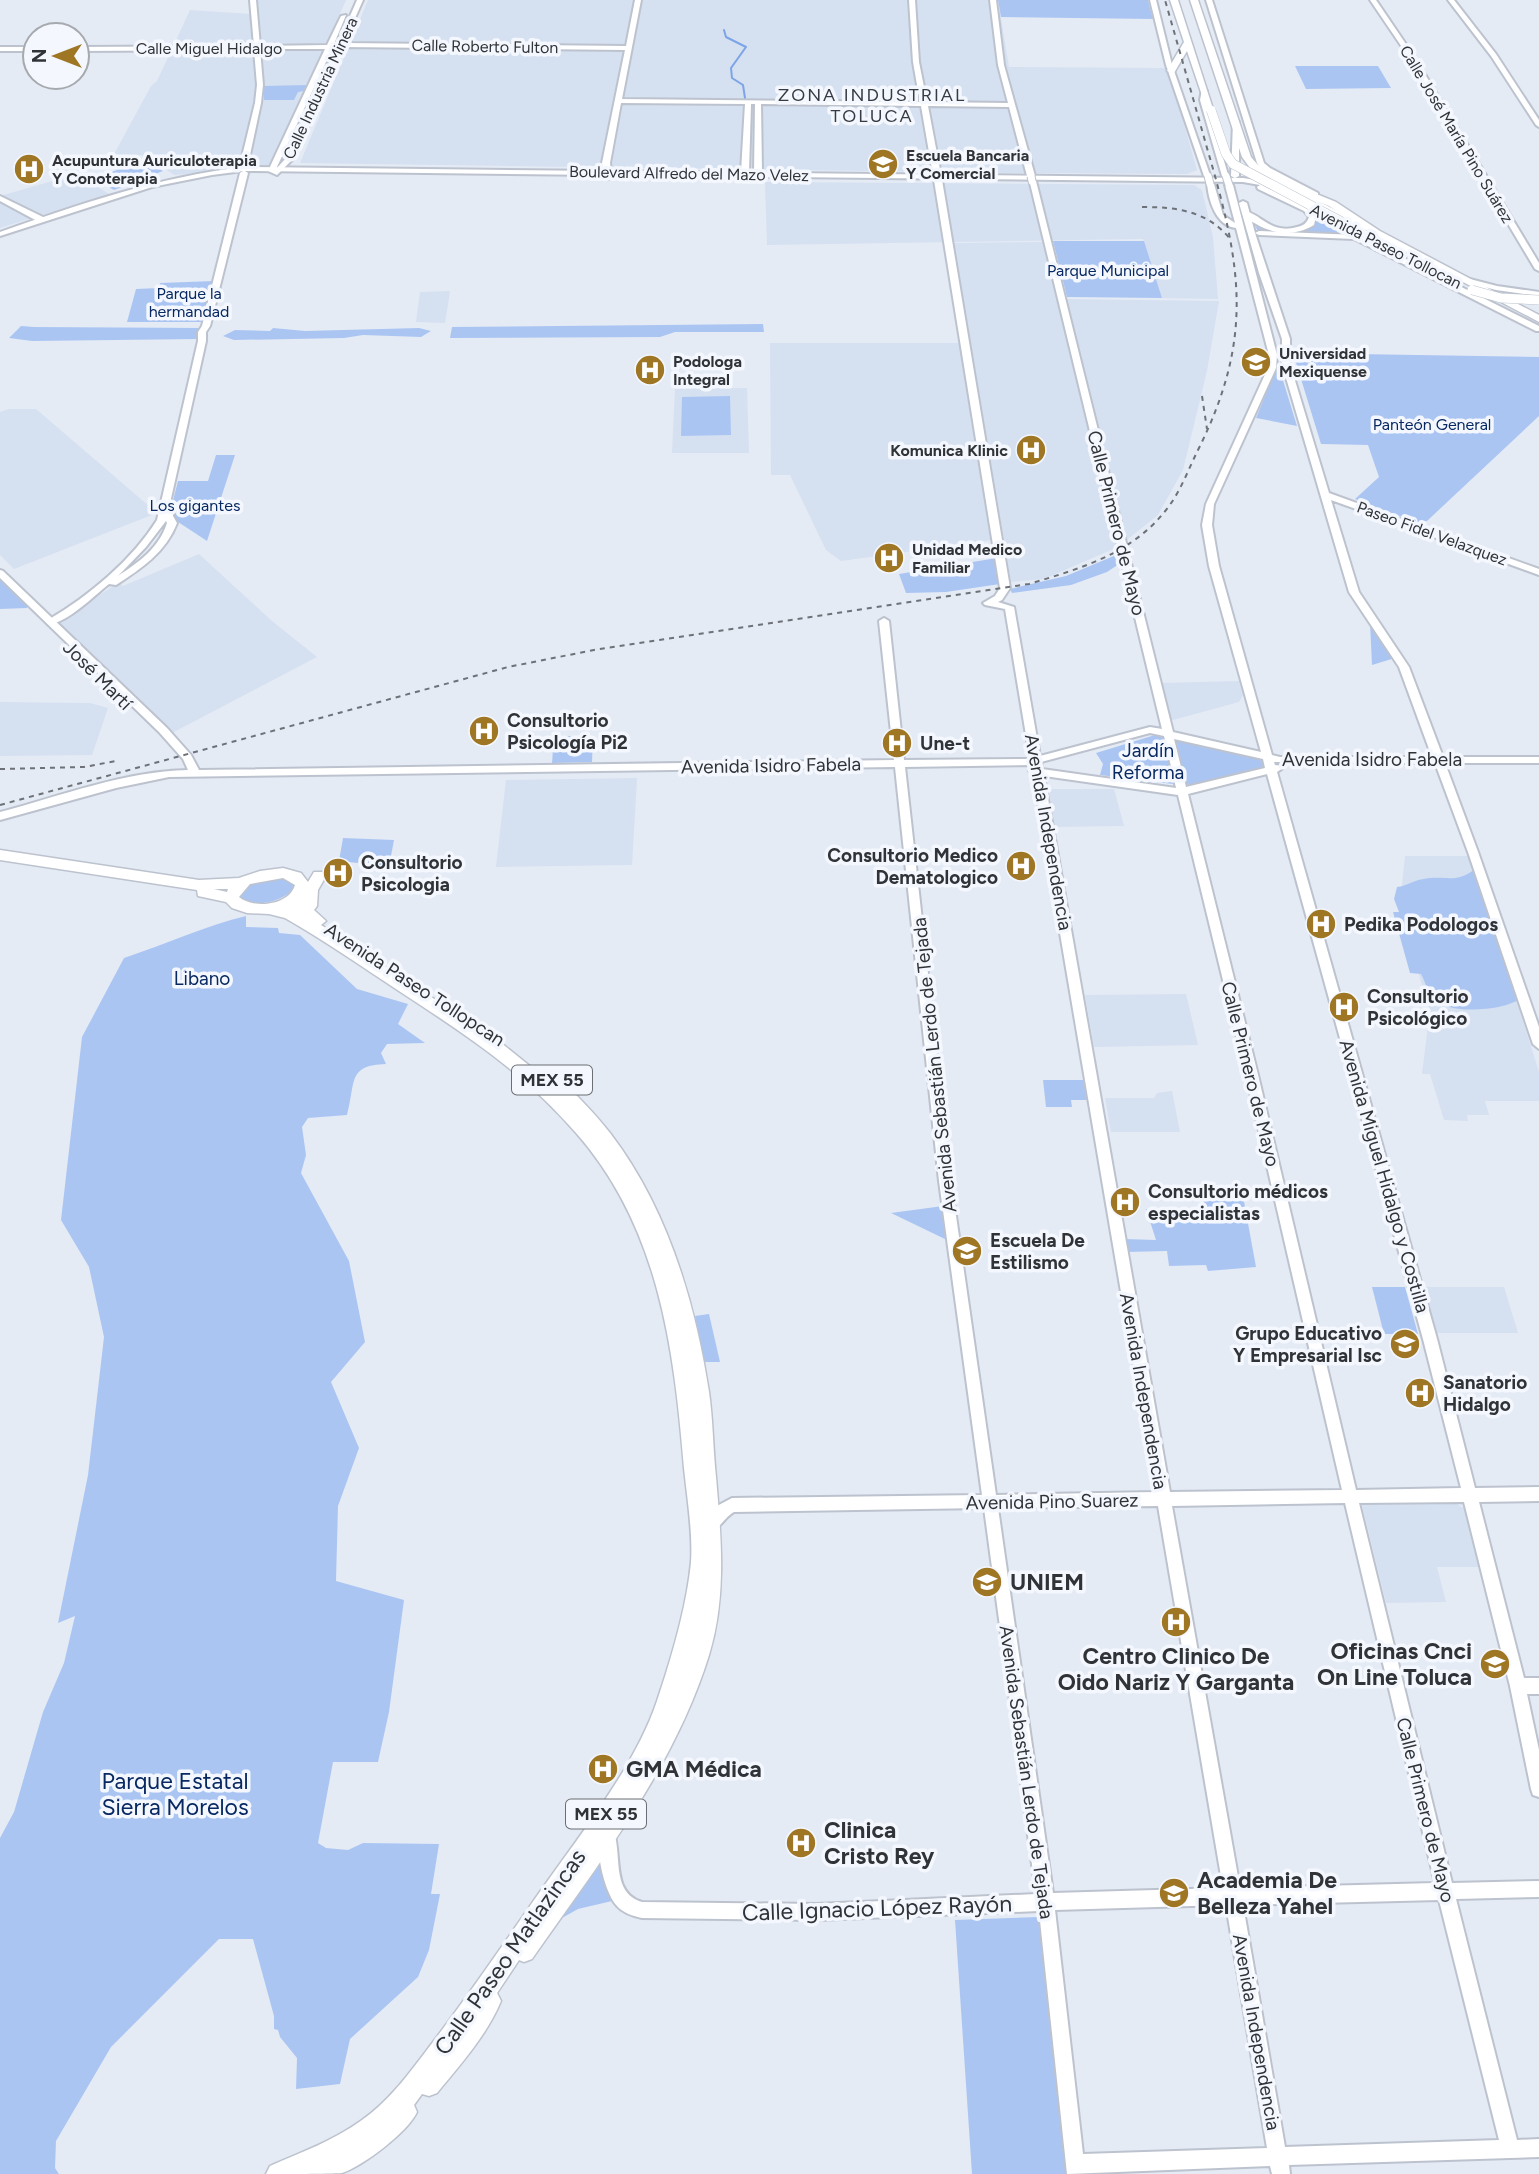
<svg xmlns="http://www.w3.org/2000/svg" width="1539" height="2174" viewBox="0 0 1539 2174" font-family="Figtree,sans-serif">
  <rect width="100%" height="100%" fill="#e4ebf5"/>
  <g fill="#d5e0f1">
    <path d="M 252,0 L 346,0 L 272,165 L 175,175 L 141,155 L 113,156 L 151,86 L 157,81 L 190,10 L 251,14 Z"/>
    <path d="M 368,0 L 998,0 L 1009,67 L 1168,68 L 1197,170 L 1187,174 L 1023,173 L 300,163 Z"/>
    <path d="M 77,174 L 109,194 L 0,228 L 0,196 Z"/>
    <path d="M 765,182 L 1194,185 L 1202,190 L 1213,237 L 1218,299 L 1162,298 L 1143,239 L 767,245 Z"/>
    <path d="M 1042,242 L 1060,299 L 1219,301 L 1207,371 L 1183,470 L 1158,515 L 1118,547 L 1044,579 L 1011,582 L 954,243 Z"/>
    <path d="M 450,291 L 445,323 L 416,322 L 420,292 Z"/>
    <path d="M 770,343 L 961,343 L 992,540 L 841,561 L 826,550 L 790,475 L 771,475 Z"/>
    <path d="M 747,388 L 749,453 L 672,453 L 675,389 Z"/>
    <path d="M 9,409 L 36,409 L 157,513 L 14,569 L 0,555 L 0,412 Z"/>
    <path d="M 199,554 L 272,621 L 317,657 L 172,733 L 58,623 L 119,582 L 123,586 Z"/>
    <path d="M 1239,681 L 1243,695 L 1239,702 L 1173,720 L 1169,718 L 1160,683 Z"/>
    <path d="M 0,702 L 90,703 L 108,708 L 92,755 L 0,756 Z"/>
    <path d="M 637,778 L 632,865 L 496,867 L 506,780 Z"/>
    <path d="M 1049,789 L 1114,789 L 1124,826 L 1055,827 Z"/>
    <path d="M 1405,856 L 1471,856 L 1539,1072 L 1539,1101 L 1485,1101 L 1489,1115 L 1467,1115 L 1468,1121 L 1444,1120 L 1430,1074 L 1422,1074 L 1430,1010 L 1399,912 Z"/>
    <path d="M 1186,994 L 1198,1045 L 1094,1047 L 1085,995 Z"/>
    <path d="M 1172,1091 L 1180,1132 L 1111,1132 L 1105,1098 L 1154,1098 L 1157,1093 Z"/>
    <path d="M 1423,1287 L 1504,1287 L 1518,1333 L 1435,1333 Z"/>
    <path d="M 1361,1501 L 1452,1501 L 1465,1509 L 1481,1567 L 1437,1567 L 1446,1602 L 1386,1603 Z"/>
  </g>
  <g fill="#abc5f3">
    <path d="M 998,0 L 1148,0 L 1153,19 L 1001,17 Z"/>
    <path d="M 1295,66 L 1378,66 L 1391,88 L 1306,89 Z"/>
    <path d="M 307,85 L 304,91 L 298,92 L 294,100 L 264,100 L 264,86 Z"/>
    <path d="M 142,160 L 163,171 L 114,190 L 94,179 Z"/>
    <path d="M 1315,216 L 1358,236 L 1270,233 L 1258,231 L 1255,226 C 1274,233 1295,236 1313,225 Z"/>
    <path d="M 1053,241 L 1144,241 L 1162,298 L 1067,297 Z"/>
    <path d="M 214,281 L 206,322 L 127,322 L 136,289 L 159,288 L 160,283 Z"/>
    <path d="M 763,324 L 764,332 L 675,332 L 660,337 L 450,338 L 452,327 Z"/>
    <path d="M 21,326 L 34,327 L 202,328 L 199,339 L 32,341 L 9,338 Z"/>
    <path d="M 273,328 L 305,331 L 419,328 L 431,331 L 421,337 L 363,335 L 344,338 L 234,340 L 223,336 L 235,330 L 270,331 Z"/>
    <path d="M 1293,353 L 1539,357 L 1539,416 L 1427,521 L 1418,523 L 1355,499 L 1379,477 L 1368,445 L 1321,444 Z"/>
    <path d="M 1278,364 L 1297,426 L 1256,418 Z"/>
    <path d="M 730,396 L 731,435 L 681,436 L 682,397 Z"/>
    <path d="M 216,455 L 235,455 L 207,541 L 169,516 L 178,481 L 208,481 Z"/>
    <path d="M 1121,553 L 1122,560 L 1119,564 L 1107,572 L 1071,585 L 1012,593 L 1010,589 L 1066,576 Z"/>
    <path d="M 997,558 L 1000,584 L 946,592 L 906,593 L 899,574 Z"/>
    <path d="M 0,580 L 27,606 L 27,608 L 0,609 Z"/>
    <path d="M 1370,623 L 1395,658 L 1372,665 Z"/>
    <path d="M 1155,735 L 1165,737 L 1173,784 L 1100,775 L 1103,764 L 1096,753 Z"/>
    <path d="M 554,736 L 593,736 L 592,762 L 552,763 Z"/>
    <path d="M 1172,738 L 1261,757 L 1264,768 L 1187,786 Z"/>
    <path d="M 343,838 L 394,840 L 388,872 L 358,863 L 339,861 Z"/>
    <path d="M 1474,870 L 1520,999 C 1502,1011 1449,1015 1433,999 C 1428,993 1425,981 1421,974 L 1410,973 L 1393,912 L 1399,912 L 1394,899 L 1397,887 C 1407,886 1414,880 1424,879 C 1446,875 1454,884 1474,870 Z"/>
    <path d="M 272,878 L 290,879 L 297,886 C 284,901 259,908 239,900 L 237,892 L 245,885 Z"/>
    <path d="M 246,916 L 246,927 L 278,928 L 279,933 L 300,935 L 357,989 L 408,1004 L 398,1024 L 425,1043 L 387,1044 L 381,1053 L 386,1064 C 347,1065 356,1082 347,1115 L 308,1118 L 302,1127 L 306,1155 L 301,1173 L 349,1261 L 365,1342 L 331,1382 L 359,1448 L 338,1506 L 336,1581 L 404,1600 L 389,1712 L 378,1762 L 333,1762 L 318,1843 L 326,1848 L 348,1850 L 363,1843 L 439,1844 L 431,1894 L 440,1894 L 429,1950 L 418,1977 L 350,2039 L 340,2084 L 296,2089 L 297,2058 L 280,2037 L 278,2030 L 274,2029 L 274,2016 L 253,1939 L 219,1939 L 111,2047 L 56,2141 L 55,2168 L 59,2174 L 0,2174 L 0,1838 L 14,1812 L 43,1712 L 64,1663 L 75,1616 L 58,1623 L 88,1475 L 104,1337 L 89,1267 L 61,1220 L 82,1037 L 124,958 C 166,944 205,926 246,916 Z"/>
    <path d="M 1043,1080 L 1086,1080 L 1089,1100 L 1071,1100 L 1072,1107 L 1046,1107 Z"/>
    <path d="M 1203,1196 L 1243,1196 L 1256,1267 L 1208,1271 L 1206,1265 L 1169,1266 L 1167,1251 L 1126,1252 L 1124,1239 L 1156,1240 L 1146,1209 L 1204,1211 Z"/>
    <path d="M 943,1206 L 947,1240 L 891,1213 Z"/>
    <path d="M 1372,1287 L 1405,1287 L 1418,1334 L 1384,1334 Z"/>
    <path d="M 709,1314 L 720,1362 L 703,1362 L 695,1316 Z"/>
    <path d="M 603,1860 L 612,1901 L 578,1909 L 562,1918 Z"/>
    <path d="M 1039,1917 L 1070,2174 L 972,2174 L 955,1920 Z"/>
  </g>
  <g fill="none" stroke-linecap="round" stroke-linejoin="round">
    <path stroke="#7da4e6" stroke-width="2" d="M 724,30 L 726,37 L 746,47 L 731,68 L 732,78 L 743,85 L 745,98"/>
    <g stroke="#bdc3ce" stroke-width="4">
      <g id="secondary">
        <path d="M 250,0 L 256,0 L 260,46 L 327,45 L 341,16 L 346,15 L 334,44 L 338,44 L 357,0 L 363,0 L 344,43 L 626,46 L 635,0 L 641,0 L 622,99 L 920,102 L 913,62 L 909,0 L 915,0 L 919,62 L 927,102 L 1008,103 L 998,65 L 990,0 L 996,0 L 1004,65 L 1035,176 L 1031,178 L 1027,176 L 1009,107 L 928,106 L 941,175 L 937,177 L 933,175 L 921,106 L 761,104 L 762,172 L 758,174 L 754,172 L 755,104 L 751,104 L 749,172 L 745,174 L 741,172 L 745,104 L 621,103 L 610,163 L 612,177 L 608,179 L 604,177 L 602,163 L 625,50 L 343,47 L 295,157 L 277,175 L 268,171 L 325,49 L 260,49 L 263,85 L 261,103 L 247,169 L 243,171 L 239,169 L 255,103 L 257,85 L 254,50 L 77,51 L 77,47 L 254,46 ZM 336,48 L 288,156 L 276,169 L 332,49 Z"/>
        <path d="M 1150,0 L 1156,0 L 1172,65 L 1211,178 L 1204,176 L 1166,65 Z"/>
        <path d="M 1206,0 L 1212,0 L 1264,163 L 1270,168 L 1318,193 L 1318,197 L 1312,197 L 1264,172 L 1257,163 Z"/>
        <path d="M 1370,0 L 1376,0 L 1414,56 L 1539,263 L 1539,271 L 1535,269 L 1408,56 Z"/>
        <path d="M 1448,0 L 1454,0 L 1496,54 L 1539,120 L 1539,127 L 1536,125 L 1491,56 Z"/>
        <rect x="0" y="47" width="35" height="4"/>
        <path d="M 1202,90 L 1207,91 L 1206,100 L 1229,178 L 1222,176 L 1200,100 Z"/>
        <path d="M 1236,120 L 1239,122 L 1239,176 L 1235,178 L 1231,176 L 1233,122 Z"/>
        <path d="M 938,178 L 942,180 L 1010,588 L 1002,600 L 998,602 L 1014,607 L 1040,756 L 1150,727 L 1162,729 L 1029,179 L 1036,181 L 1173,732 L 1261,752 L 1209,566 L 1202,525 L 1206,504 L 1268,368 L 1269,355 L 1236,228 C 1216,226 1208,200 1207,182 L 1214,184 L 1223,215 L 1235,223 L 1225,185 L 1229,183 L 1233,185 L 1277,355 L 1276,368 L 1214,504 L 1212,525 L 1219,566 L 1272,755 L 1280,757 L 1432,757 L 1399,667 L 1349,592 L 1282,364 L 1282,339 L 1259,273 L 1239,203 L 1243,201 L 1247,203 L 1255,233 L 1259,231 L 1358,235 L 1539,326 L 1539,331 L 1536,331 L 1354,239 L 1259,235 L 1255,233 L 1290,339 L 1290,364 L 1329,493 L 1539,569 L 1539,575 L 1331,500 L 1359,592 L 1409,667 L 1443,757 L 1539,757 L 1539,763 L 1445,763 L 1478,852 L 1539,1027 L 1539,1049 L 1533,1044 L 1468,852 L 1435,763 L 1274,762 L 1275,765 L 1282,766 L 1283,768 L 1277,772 L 1437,1339 L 1475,1488 L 1539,1487 L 1539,1501 L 1479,1502 L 1524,1678 L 1539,1678 L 1539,1694 L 1527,1694 L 1539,1750 L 1539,1797 L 1533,1795 L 1531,1789 L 1510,1686 L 1464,1502 L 1359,1503 L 1452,1883 L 1539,1881 L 1539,1897 L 1456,1899 L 1517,2140 L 1539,2139 L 1539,2157 L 1289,2165 L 1290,2174 L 1272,2174 L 1270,2166 L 1067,2174 L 1039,1911 L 817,1920 L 642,1918 C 633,1916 623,1913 617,1906 C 604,1892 594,1847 601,1830 L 607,1828 L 613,1830 C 623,1854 610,1892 642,1902 L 817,1904 L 1036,1894 L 984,1508 L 734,1512 C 725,1517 720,1528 711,1532 L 706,1530 L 704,1525 L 715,1507 L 732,1498 L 982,1495 L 939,1181 L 895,767 L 169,777 L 116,788 L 0,820 L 0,812 C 61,796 125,771 188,770 L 183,759 L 159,732 L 0,578 L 0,570 L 3,571 L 167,728 L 191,755 L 199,770 L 894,760 L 879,621 L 884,618 L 889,621 L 904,760 L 1030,759 L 1005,609 L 985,605 L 983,603 L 995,596 L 1000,588 L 934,180 ZM 1150,733 L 1164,736 L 1176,788 L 1042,769 L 1041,762 ZM 1174,739 L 1263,759 L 1265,768 L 1186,787 ZM 1031,765 L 1032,768 L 1029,771 L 1033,774 L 1155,1492 L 996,1495 L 951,1181 L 905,767 ZM 1267,774 L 1423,1339 L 1461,1488 L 1356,1490 L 1258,1075 L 1188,794 ZM 1044,776 L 1178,795 L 1246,1075 L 1342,1490 L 1170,1492 ZM 1345,1503 L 1435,1883 L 1240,1888 L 1172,1506 ZM 1158,1506 L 1223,1888 L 1053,1893 L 998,1508 ZM 1439,1900 L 1499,2140 L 1285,2147 L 1243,1905 ZM 1226,1905 L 1267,2148 L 1083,2154 L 1055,1910 Z"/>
        <path d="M 0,196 L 45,218 L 46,220 L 39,222 L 0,201 Z"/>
      </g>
    </g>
    <g stroke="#bdc3ce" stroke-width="4">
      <g id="primary">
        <path d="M 243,167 L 1243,178 L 1275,183 L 1275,187 L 1264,186 L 1334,220 L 1330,222 L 1316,216 L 1314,225 C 1289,240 1264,232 1243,215 L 1243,211 C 1260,212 1270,235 1297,227 C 1303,226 1307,223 1309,217 L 1304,211 L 1258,189 L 1257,187 L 1260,185 L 1243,182 L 245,171 L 248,173 L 210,326 L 206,332 L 206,341 L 170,503 L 174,506 L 173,516 L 177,523 C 166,552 141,569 116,585 L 109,584 C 95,595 65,625 48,624 L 48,620 C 89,596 132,560 157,520 L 198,341 L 198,332 L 202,326 L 240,173 L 243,171 L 212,175 L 152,187 L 0,236 L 0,232 C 80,204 159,177 243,167 ZM 166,521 L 167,523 C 159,548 139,562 118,576 L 146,547 Z"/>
        <path d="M 1296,193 L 1302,193 L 1371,228 L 1364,230 L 1296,197 Z"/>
        <path d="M 1462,277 L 1497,286 L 1539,292 L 1539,296 L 1496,290 L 1462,281 Z"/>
      </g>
    </g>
    <g stroke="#bdc3ce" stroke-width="3">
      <g id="highway">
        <path d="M 1170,0 L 1178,0 L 1214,112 L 1207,110 L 1187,51 L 1174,73 L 1167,71 L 1184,42 Z"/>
        <path d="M 1190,0 L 1198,0 L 1251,157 L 1257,164 L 1275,177 L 1336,202 L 1380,231 L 1539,315 L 1539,322 L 1374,235 L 1329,206 L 1268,181 L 1250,168 L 1242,157 Z"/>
        <path d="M 1339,220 C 1354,219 1387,244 1398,255 L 1390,257 L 1339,224 Z"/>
        <path d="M 0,850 L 199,880 L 239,878 L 260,871 L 283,868 L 301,873 L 308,882 L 314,872 L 324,872 L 326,876 L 318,890 L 317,906 L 314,910 L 326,921 L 321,925 L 500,1042 L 536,1071 L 543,1067 L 549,1069 C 571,1089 592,1110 610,1133 C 667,1207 695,1302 709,1392 C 713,1420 713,1449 716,1477 C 721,1537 727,1596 709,1655 C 674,1768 599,1863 532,1959 L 524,1962 L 519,1960 L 497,1993 L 501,2001 C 487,2035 460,2065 437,2093 L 429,2096 L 422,2094 L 414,2105 L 417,2112 C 408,2132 363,2166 342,2173 C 328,2174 283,2174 266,2174 L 270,2166 C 302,2152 333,2141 362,2120 C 392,2099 413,2068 436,2038 C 469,1994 501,1948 532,1903 C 574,1842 634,1770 657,1701 C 671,1660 687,1605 691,1562 C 693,1532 687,1498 684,1468 C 674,1348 659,1228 577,1134 C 522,1071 468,1036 399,991 C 361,966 324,940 285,918 L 269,914 L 247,913 L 232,908 L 226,902 L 198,896 L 197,890 L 0,860 ZM 283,878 L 295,885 C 289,906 253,909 239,897 L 250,884 ZM 214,889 L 228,889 L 227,892 Z"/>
      </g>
    </g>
    <use href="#secondary" fill="#fff" fill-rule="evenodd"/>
    <use href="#primary" fill="#fff" fill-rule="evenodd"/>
    <use href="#highway" fill="#fff" fill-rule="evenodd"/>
    <g stroke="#6d7178" stroke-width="2" stroke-dasharray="5 5" stroke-linecap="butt">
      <path d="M 1142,207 C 1177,207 1208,211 1231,240"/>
      <path d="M 1202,396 L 1207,429"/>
      <path d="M 0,769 L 84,767 L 116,761"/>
      <path d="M 0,805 L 508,667 L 594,650 L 1029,584 C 1082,568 1135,553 1169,506 C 1181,490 1189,468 1198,450 C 1255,336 1241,265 1207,148 C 1193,98 1179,49 1165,0"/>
    </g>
    <g stroke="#bdc3ce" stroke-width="9" stroke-linecap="butt">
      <g id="secondary-bridge">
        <path d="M 937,175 L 938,180"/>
        <path d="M 1031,176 L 1032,181"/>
        <path d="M 1208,176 L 1210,184"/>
        <path d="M 1226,176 L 1229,185"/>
      </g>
    </g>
    <g stroke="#bdc3ce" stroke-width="10" stroke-linecap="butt">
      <g id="highway-bridge">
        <path d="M 1211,110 L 1226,154 L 1233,164 L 1342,222"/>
        <path d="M 1472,290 L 1501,298 L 1539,300"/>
      </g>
    </g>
    <use href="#secondary-bridge" stroke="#fff" stroke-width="7"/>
    <use href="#highway-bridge" stroke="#fff" stroke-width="9"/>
  </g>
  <defs>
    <g id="university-disc" transform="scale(1.575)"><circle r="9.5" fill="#9e7624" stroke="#f4f8fe"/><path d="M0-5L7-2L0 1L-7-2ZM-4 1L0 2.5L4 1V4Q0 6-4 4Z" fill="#fff"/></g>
    <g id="hospital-disc" transform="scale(1.575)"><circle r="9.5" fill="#9e7624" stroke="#f4f8fe"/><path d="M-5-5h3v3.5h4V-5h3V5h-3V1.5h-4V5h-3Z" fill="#fff"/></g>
  </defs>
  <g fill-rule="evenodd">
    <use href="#university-disc" x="883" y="164"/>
    <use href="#hospital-disc" x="29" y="169"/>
    <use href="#university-disc" x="1256" y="362"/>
    <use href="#hospital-disc" x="650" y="370"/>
    <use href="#hospital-disc" x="1031" y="450"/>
    <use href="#hospital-disc" x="889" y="558"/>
    <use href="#hospital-disc" x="484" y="731"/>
    <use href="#hospital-disc" x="897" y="743"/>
    <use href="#hospital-disc" x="1021" y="866"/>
    <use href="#hospital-disc" x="338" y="873"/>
    <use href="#hospital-disc" x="1321" y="924"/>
    <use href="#hospital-disc" x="1344" y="1007"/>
    <use href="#hospital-disc" x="1125" y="1202"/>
    <use href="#university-disc" x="967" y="1251"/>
    <use href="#university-disc" x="1405" y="1344"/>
    <use href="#hospital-disc" x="1420" y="1393"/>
    <use href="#university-disc" x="987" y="1582"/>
    <use href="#hospital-disc" x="1176" y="1622"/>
    <use href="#university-disc" x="1495" y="1664"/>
    <use href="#hospital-disc" x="603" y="1769"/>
    <use href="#hospital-disc" x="801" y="1843"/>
    <use href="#university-disc" x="1174" y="1893"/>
  </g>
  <g text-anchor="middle" stroke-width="7" stroke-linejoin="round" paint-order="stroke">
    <g font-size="16" fill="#303337" stroke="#f4f8fe">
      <text transform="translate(485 46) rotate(1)" y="6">Calle Roberto Fulton</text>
      <text x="209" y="54">Calle Miguel Hidalgo</text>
      <text transform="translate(320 88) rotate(-65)" y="6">Calle Industria Minera</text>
      <text transform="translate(1457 134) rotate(59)" y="6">Calle José María Pino Suárez</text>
      <text transform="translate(689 173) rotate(1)" y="6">Boulevard Alfredo del Mazo Velez</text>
      <text transform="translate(1386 246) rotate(27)" y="6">Avenida Paseo Tollocan</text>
      <text transform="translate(1432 533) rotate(20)" y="6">Paseo Fidel Velazquez</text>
    </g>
    <g font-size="16" font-weight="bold" fill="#303337" stroke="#f4f8fe" text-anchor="start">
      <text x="906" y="161">Escuela Bancaria<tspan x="906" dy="18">Y Comercial</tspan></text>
      <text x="52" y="166">Acupuntura Auriculoterapia<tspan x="52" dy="18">Y Conoterapia</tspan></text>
      <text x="1279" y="359">Universidad<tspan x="1279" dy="18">Mexiquense</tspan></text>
      <text x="673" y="367">Podologa<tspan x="673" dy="18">Integral</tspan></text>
      <text x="1008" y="456" text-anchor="end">Komunica Klinic</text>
      <text x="912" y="555">Unidad Medico<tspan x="912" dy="18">Familiar</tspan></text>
    </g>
    <g font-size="16" fill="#082862" stroke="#f4f8fe">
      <text x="1108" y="276">Parque Municipal</text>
      <text x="189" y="299">Parque la<tspan x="189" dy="18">hermandad</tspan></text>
      <text x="1432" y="430">Panteón General</text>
      <text x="195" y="511">Los gigantes</text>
    </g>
    <g font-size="18" letter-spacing="2" fill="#363b44" stroke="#f4f8fe">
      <text x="872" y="101">ZONA INDUSTRIAL<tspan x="872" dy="21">TOLUCA</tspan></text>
    </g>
    <g fill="#f4f8fe" stroke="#6b6e73" stroke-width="2">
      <rect x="512" y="1065.5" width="80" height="29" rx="5"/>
      <rect x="566" y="1799.5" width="80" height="29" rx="5"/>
    </g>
    <g font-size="18" font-weight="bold" fill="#303337">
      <text x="552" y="1086">MEX 55</text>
      <text x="606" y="1820">MEX 55</text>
    </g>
    <g font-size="19" fill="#303337" stroke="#f4f8fe">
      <text transform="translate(1117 523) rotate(76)" y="7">Calle Primero de Mayo</text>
      <text transform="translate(98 675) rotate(45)" y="7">José Martí</text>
      <text x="1372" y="766">Avenida Isidro Fabela</text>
      <text transform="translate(771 765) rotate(-1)" y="7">Avenida Isidro Fabela</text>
      <text transform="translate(1049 832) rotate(80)" y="7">Avenida Independencia</text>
      <text transform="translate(415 984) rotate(33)" y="7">Avenida Paseo Tollopcan</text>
      <text transform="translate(934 1065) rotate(-96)" y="7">Avenida Sebastián Lerdo de Tejada</text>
      <text transform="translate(1251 1074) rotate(76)" y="7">Calle Primero de Mayo</text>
      <text transform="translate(1385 1176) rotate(74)" y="7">Avenida Miguel Hidalgo y Costilla</text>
      <text transform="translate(1144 1391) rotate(80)" y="7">Avenida Independencia</text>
      <text transform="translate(1052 1501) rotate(-1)" y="7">Avenida Pino Suarez</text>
      <text transform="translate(1027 1772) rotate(82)" y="7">Avenida Sebastián Lerdo de Tejada</text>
      <text transform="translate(1426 1810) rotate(76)" y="7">Calle Primero de Mayo</text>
      <text transform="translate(1257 2032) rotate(80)" y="7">Avenida Independencia</text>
    </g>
    <g font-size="19" font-weight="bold" fill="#303337" stroke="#f4f8fe" text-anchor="start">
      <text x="507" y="727">Consultorio<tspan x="507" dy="22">Psicología Pi2</tspan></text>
      <text x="920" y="750">Une-t</text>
      <text x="998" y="862" text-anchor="end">Consultorio Medico<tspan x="998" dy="22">Dematologico</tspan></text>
      <text x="361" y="869">Consultorio<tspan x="361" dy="22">Psicologia</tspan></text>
      <text x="1344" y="931">Pedika Podologos</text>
      <text x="1367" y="1003">Consultorio<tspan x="1367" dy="22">Psicológico</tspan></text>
      <text x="1148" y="1198">Consultorio médicos<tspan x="1148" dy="22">especialistas</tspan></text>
      <text x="990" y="1247">Escuela De<tspan x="990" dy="22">Estilismo</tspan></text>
      <text x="1382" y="1340" text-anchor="end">Grupo Educativo<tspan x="1382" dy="22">Y Empresarial Isc</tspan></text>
      <text x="1443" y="1389">Sanatorio<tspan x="1443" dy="22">Hidalgo</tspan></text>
    </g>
    <g font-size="19" fill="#082862" stroke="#f4f8fe">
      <text x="1148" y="757">Jardín<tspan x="1148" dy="22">Reforma</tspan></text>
      <text x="202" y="985">Libano</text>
    </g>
    <g font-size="23" font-weight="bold" fill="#303337" stroke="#f4f8fe" text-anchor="start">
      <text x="1010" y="1590">UNIEM</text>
      <text x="1472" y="1659" text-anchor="end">Oficinas Cnci<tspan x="1472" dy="26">On Line Toluca</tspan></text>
      <text x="1176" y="1664" text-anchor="middle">Centro Clinico De<tspan x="1176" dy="26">Oido Nariz Y Garganta</tspan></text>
      <text x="626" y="1777">GMA Médica</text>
      <text x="824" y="1838">Clinica<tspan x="824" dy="26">Cristo Rey</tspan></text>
      <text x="1197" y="1888">Academia De<tspan x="1197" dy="26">Belleza Yahel</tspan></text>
    </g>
    <g font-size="23" fill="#082862" stroke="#f4f8fe">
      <text x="175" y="1789">Parque Estatal<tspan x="175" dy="26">Sierra Morelos</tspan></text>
    </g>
    <g font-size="23" fill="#303337" stroke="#f4f8fe">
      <text transform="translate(877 1908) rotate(-2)" y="8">Calle Ignacio López Rayón</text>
      <text transform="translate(510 1952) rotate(-55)" y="8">Calle Paseo Matlazincas</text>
    </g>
  </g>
  <g transform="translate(56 56) rotate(270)"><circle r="33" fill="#f4f8fe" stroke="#a6a9ae" stroke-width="2"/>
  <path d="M0-5L12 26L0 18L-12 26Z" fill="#9e7624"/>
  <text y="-10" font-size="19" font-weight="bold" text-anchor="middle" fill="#303337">N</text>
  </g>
</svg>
